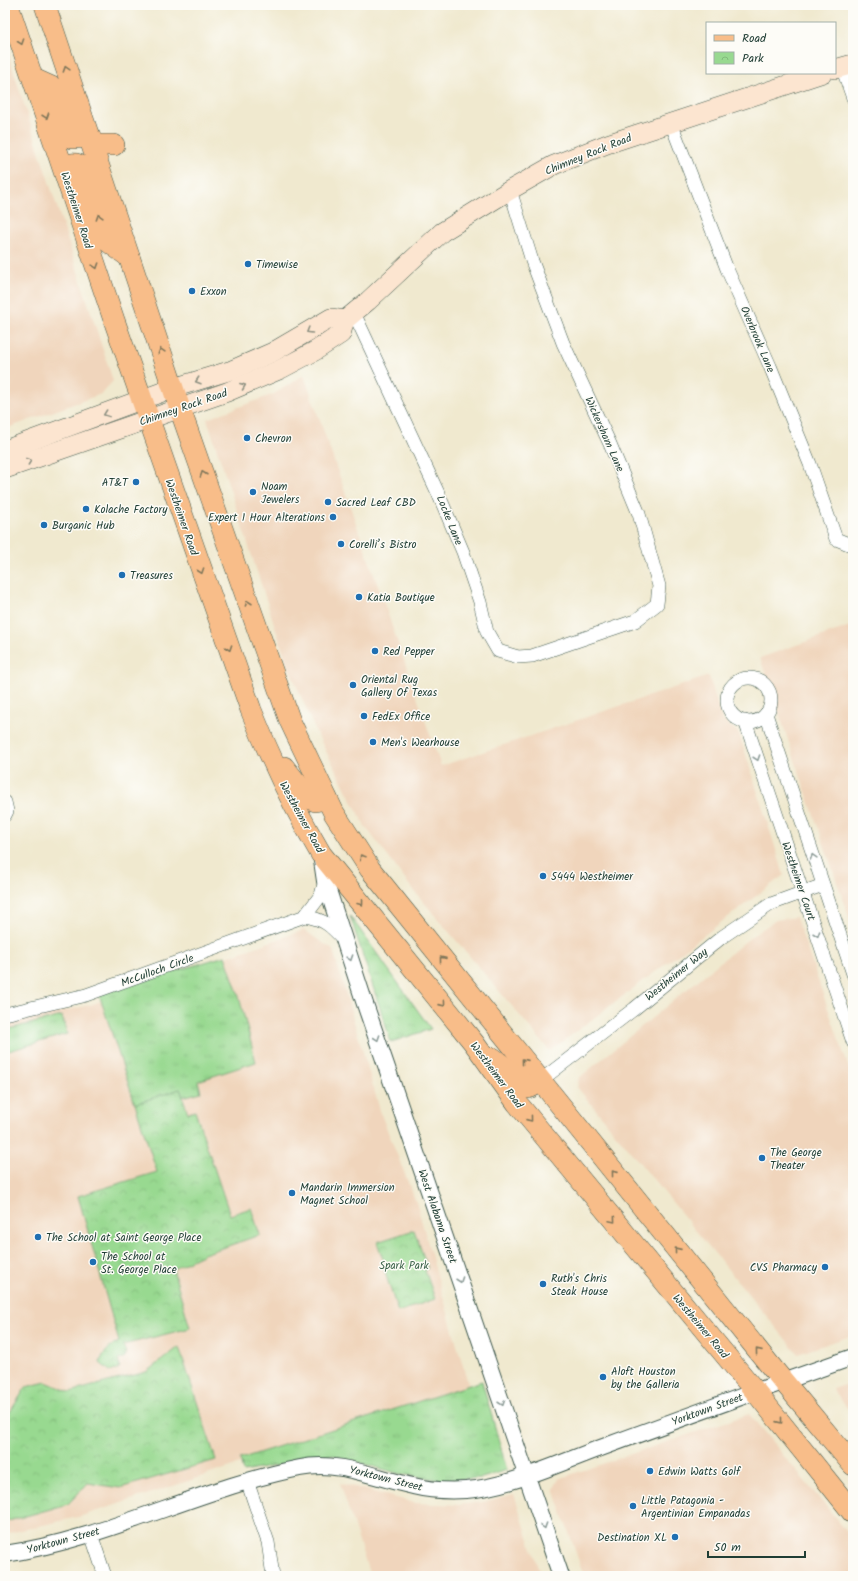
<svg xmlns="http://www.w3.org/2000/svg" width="858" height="1581" viewBox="0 0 858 1581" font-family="Kalam,sans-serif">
  <defs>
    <pattern id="grass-tufts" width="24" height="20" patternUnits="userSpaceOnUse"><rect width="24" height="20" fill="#98d990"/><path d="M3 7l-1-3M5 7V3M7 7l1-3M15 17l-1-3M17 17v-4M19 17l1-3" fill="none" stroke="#83bb7d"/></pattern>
    <pattern id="park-crowns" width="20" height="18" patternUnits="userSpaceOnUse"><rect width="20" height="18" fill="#98d990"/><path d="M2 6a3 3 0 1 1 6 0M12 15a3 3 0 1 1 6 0" fill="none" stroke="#83bb7d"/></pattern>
  </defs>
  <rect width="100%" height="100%" fill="#fdfcf7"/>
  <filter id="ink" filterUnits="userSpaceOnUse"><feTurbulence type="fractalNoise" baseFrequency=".025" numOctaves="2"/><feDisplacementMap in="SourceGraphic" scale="8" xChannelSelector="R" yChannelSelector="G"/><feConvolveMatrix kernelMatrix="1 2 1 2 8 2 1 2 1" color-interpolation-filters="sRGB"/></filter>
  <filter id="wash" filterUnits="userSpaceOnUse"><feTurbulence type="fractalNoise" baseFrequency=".012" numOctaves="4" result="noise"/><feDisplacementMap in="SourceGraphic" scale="16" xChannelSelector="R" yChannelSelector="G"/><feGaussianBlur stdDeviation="0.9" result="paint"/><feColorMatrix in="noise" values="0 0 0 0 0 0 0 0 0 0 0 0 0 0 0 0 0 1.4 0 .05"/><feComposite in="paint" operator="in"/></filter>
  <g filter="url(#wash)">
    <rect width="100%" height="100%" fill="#f0e9cf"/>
    <g fill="#f0d5bc">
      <path d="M 5,45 L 113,381 L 101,394 L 5,429 Z"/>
      <path d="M 304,375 L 441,766 L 709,676 L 722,720 L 739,733 L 784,875 L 550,1051 L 410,886 L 365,826 L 315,730 L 286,660 L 207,419 L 274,394 Z"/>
      <path d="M 853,625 L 853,929 L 760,658 Z"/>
      <path d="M 796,917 L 853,1080 L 853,1335 L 798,1354 L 577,1087 L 579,1078 L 752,936 L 776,920 Z"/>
      <path d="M 304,930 L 333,950 L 382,1117 L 416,1202 L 492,1467 L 328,1450 L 240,1464 L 82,1516 L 5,1534 L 5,1024 L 90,1005 Z"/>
      <path d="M 853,1382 L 853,1415 L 832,1389 Z"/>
      <path d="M 749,1414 L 853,1539 L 853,1576 L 584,1576 L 554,1489 L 558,1479 Z"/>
      <path d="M 340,1483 L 415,1503 L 459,1505 L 483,1502 L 514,1494 L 541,1576 L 370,1576 Z"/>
    </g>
    <g fill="url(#grass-tufts)" stroke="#5c8b62">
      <path d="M 350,916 L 431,1029 L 391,1042 Z"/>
      <path d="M 225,956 L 238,993 L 256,1062 L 198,1081 L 201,1092 L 183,1097 L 180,1089 L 135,1104 L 99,994 Z"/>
      <path d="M 62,1016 L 67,1034 L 5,1052 L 5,1030 Z"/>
      <path d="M 482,1381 L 507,1470 L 482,1478 L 441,1480 L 400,1474 L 332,1455 L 243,1472 L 240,1459 L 246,1457 Z"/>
    </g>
    <g fill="url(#park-crowns)" stroke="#5c8b62">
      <path d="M 180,1089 L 188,1113 L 195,1111 L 230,1215 L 251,1208 L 260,1235 L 204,1254 L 173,1269 L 190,1328 L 123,1345 L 126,1353 L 125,1357 L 118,1360 L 120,1367 L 117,1370 L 110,1371 L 100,1363 C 102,1353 112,1345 119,1342 L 78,1196 L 157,1172 L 135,1104 Z"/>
      <path d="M 414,1230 L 428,1269 L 425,1270 L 435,1299 L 398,1312 L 382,1263 L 384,1262 L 377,1242 Z"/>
      <path d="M 179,1347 L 216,1460 L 120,1488 L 88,1483 L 68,1504 L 5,1522 L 5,1414 L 10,1412 L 26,1387 L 46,1382 L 70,1392 L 146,1372 Z"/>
    </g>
  </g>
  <g filter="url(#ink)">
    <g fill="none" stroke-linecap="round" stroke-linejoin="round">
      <g stroke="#3e574b" stroke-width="14">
        <g id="minor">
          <path d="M 842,67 L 853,98"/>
          <path d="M 671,123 L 727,269 L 770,366 L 810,464 L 836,539 L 851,545 L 853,545"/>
          <path d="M 354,313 L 438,493 L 463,552 L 480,602 L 487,632 L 498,651 L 518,657 L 532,656 L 635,621 L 657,604 L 659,586 L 639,514 L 610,444 L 563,343 L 532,261 L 510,190"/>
          <circle cx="749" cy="700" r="22"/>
          <path d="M 766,714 L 853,974"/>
          <path d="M 745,721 L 853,1042"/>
          <path d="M 5,802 L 7,811 L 5,815"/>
          <path d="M 305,916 L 321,895 L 325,881"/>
          <path d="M 5,1014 L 86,995 L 305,916 C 325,920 330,925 343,939"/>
          <path d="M 540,1081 L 634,1009 L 722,937 L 771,904 L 823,885"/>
          <path d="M 247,1481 L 268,1542 L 273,1576"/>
          <path d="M 91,1534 L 105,1576"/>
        </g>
      </g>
      <g stroke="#3e574b" stroke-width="18">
        <g id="tertiary">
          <path d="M 321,854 L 325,881 L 364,1001 L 561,1576"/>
          <path d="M 5,1554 C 107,1539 199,1488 300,1468 C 339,1460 375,1478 413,1486 C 429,1490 449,1491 466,1490 C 510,1487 564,1461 606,1446 C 688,1416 770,1386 853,1357"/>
        </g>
      </g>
      <g stroke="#3e574b" stroke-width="20">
        <g id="secondary">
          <path d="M 835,69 L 853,64"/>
          <path d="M 5,450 L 173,388 L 232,370 L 273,352 L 331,318 L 345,320"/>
          <path d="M 5,469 L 227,392 L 281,369 L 315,351 L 341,334 L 345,320 L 368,301 L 442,232 L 510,190 L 554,165 L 607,144 L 823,73"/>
        </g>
      </g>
      <g stroke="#3e574b" stroke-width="22">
        <g id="primary">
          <path d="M 8,5 L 114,320 L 251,710 C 271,760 294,808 321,854 L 474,1043 L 517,1103 L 755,1391 L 853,1513"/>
          <path d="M 45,5 L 180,409 L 290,721 L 334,813 L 370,869 L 769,1364 L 853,1465"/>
          <path d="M 34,79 L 54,88 L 72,138 L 90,137"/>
          <path d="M 93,145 L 114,145"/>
          <path d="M 63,166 C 70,164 76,162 82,167 L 106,240 L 129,257"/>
          <path d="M 284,767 L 308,797 L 315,801 L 327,799"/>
          <path d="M 493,1058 L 517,1077 L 527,1088 L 531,1087 L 540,1081"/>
        </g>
      </g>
      <use href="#minor" stroke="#fff" stroke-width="13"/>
      <use href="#tertiary" stroke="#fff" stroke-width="16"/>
      <use href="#secondary" stroke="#fce5d0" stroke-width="19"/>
      <use href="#primary" stroke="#f8bd89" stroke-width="21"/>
    </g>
    <defs><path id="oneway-chevron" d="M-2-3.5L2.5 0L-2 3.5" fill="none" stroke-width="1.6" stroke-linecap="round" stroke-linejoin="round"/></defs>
    <g stroke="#81775a">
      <use href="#oneway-chevron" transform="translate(21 42) rotate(71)"/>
      <use href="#oneway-chevron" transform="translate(66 69) rotate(-108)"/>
      <use href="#oneway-chevron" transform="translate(46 116) rotate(71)"/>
      <use href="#oneway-chevron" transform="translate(99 217) rotate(-108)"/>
      <use href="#oneway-chevron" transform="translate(96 266) rotate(72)"/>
      <use href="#oneway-chevron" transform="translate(161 351) rotate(-108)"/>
      <use href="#oneway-chevron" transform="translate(203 474) rotate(-109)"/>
      <use href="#oneway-chevron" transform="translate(201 571) rotate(71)"/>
      <use href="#oneway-chevron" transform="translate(248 603) rotate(-109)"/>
      <use href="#oneway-chevron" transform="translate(229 648) rotate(71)"/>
      <use href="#oneway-chevron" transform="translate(362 857) rotate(-124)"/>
      <use href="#oneway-chevron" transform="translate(361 903) rotate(53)"/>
      <use href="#oneway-chevron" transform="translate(442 959) rotate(-129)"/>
      <use href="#oneway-chevron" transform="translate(443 1004) rotate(51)"/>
      <use href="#oneway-chevron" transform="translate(524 1061) rotate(-129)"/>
      <use href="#oneway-chevron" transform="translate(530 1119) rotate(51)"/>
      <use href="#oneway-chevron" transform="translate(614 1173) rotate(-129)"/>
      <use href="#oneway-chevron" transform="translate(613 1220) rotate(50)"/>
      <use href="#oneway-chevron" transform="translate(677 1250) rotate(-129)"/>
      <use href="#oneway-chevron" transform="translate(758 1351) rotate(-129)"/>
      <use href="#oneway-chevron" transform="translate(780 1421) rotate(51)"/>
    </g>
    <g stroke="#8e9182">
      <use href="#oneway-chevron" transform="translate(309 331) rotate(149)"/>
      <use href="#oneway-chevron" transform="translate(198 381) rotate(162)"/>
      <use href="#oneway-chevron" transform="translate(243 386) rotate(-22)"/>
      <use href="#oneway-chevron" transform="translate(106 414) rotate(160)"/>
      <use href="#oneway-chevron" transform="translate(29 461) rotate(-20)"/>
    </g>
    <g stroke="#8f9e9a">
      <use href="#oneway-chevron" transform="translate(757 758) rotate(71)"/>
      <use href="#oneway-chevron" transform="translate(813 857) rotate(-108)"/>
      <use href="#oneway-chevron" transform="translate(817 934) rotate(71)"/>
      <use href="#oneway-chevron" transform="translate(350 958) rotate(72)"/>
      <use href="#oneway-chevron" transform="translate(377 1038) rotate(71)"/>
      <use href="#oneway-chevron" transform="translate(460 1280) rotate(71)"/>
      <use href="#oneway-chevron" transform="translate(502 1403) rotate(71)"/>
      <use href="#oneway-chevron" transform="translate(544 1526) rotate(72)"/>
    </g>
  </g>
  <g fill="#1f6fb2" stroke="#fdfcf7" stroke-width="1.5">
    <circle cx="248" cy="264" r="4"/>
    <circle cx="192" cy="291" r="4"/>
    <circle cx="247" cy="438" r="4"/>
    <circle cx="136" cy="482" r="4"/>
    <circle cx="253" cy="492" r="4"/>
    <circle cx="328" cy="502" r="4"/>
    <circle cx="86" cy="509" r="4"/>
    <circle cx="333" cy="517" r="4"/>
    <circle cx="44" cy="525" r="4"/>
    <circle cx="341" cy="544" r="4"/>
    <circle cx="122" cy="575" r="4"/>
    <circle cx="359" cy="597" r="4"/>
    <circle cx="375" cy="651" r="4"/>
    <circle cx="353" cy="685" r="4"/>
    <circle cx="364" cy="716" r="4"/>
    <circle cx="373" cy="742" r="4"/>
    <circle cx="543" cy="876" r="4"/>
    <circle cx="762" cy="1158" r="4"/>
    <circle cx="292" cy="1193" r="4"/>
    <circle cx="38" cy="1237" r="4"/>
    <circle cx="93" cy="1262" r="4"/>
    <circle cx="825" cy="1267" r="4"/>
    <circle cx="543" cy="1284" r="4"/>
    <circle cx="603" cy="1377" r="4"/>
    <circle cx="650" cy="1471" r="4"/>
    <circle cx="633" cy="1506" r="4"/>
    <circle cx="675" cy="1537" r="4"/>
  </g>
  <g text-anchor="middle" stroke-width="3" stroke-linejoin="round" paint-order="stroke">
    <g font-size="11" fill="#1f3d34" stroke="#fdfcf7">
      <text transform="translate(588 154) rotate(-22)" y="4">Chimney Rock Road</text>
      <text transform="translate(77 210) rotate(72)" y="4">Westheimer Road</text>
      <text transform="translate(758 339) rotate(67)" y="4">Overbrook Lane</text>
      <text transform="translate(183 407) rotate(-19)" y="4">Chimney Rock Road</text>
      <text transform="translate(605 434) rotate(66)" y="4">Wickersham Lane</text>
      <text transform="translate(182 517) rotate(71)" y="4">Westheimer Road</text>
      <text transform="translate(450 520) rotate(68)" y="4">Locke Lane</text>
      <text transform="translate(302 817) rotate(61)" y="4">Westheimer Road</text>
      <text transform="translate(799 881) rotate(71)" y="4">Westheimer Court</text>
      <text transform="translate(157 970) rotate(-20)" y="4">McCulloch Circle</text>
      <text transform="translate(676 974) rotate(-39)" y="4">Westheimer Way</text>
      <text transform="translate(497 1075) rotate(53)" y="4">Westheimer Road</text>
      <text transform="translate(438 1216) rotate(71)" y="4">West Alabama Street</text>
      <text transform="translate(701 1326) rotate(50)" y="4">Westheimer Road</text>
      <text transform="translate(707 1409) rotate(-20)" y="4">Yorktown Street</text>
      <text transform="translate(386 1478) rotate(14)" y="4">Yorktown Street</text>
      <text transform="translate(63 1540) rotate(-15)" y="4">Yorktown Street</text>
    </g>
    <g font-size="11" fill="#1f3d34" stroke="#fdfcf7" text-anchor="start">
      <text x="256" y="268">Timewise</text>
      <text x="200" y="295">Exxon</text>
      <text x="255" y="442">Chevron</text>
      <text x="128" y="486" text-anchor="end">AT&amp;T</text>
      <text x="261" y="490">Noam<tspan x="261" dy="13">Jewelers</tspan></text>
      <text x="336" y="506">Sacred Leaf CBD</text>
      <text x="94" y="513">Kolache Factory</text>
      <text x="325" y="521" text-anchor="end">Expert 1 Hour Alterations</text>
      <text x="52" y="529">Burganic Hub</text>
      <text x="349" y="548">Corelli’s Bistro</text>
      <text x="130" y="579">Treasures</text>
      <text x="367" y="601">Katia Boutique</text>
      <text x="383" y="655">Red Pepper</text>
      <text x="361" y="683">Oriental Rug<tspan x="361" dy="13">Gallery Of Texas</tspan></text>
      <text x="372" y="720">FedEx Office</text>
      <text x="381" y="746">Men's Wearhouse</text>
      <text x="551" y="880">5444 Westheimer</text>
      <text x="770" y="1156">The George<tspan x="770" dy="13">Theater</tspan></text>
      <text x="300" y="1191">Mandarin Immersion<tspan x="300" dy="13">Magnet School</tspan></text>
      <text x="46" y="1241">The School at Saint George Place</text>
      <text x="101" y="1260">The School at<tspan x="101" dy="13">St. George Place</tspan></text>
      <text x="817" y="1271" text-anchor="end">CVS Pharmacy</text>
      <text x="551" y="1282">Ruth's Chris<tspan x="551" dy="13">Steak House</tspan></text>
      <text x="611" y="1375">Aloft Houston<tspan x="611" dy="13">by the Galleria</tspan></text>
      <text x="658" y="1475">Edwin Watts Golf</text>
      <text x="641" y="1504">Little Patagonia -<tspan x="641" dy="13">Argentinian Empanadas</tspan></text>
      <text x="667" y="1541" text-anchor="end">Destination XL</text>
    </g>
    <g font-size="11" fill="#3d644b" stroke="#fdfcf7">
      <text x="404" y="1269">Spark Park</text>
    </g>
  </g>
  <rect width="858" height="1581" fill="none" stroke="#fdfcf7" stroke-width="20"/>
  <rect x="706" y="22" width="130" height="52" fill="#fdfcf7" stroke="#a4b0a9"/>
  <rect x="714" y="35" width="20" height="6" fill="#f8bd89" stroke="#a4b0a9"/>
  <text x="742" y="42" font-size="12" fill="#1f3d34">Road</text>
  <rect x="714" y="52" width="20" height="12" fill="url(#park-crowns)" stroke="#a4b0a9"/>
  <text x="742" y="62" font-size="12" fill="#1f3d34">Park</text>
  <path d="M708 1551v6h97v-6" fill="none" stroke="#1f3d34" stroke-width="2"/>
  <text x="714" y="1551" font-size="12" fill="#1f3d34" stroke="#fdfcf7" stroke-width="3" paint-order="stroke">50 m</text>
</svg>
